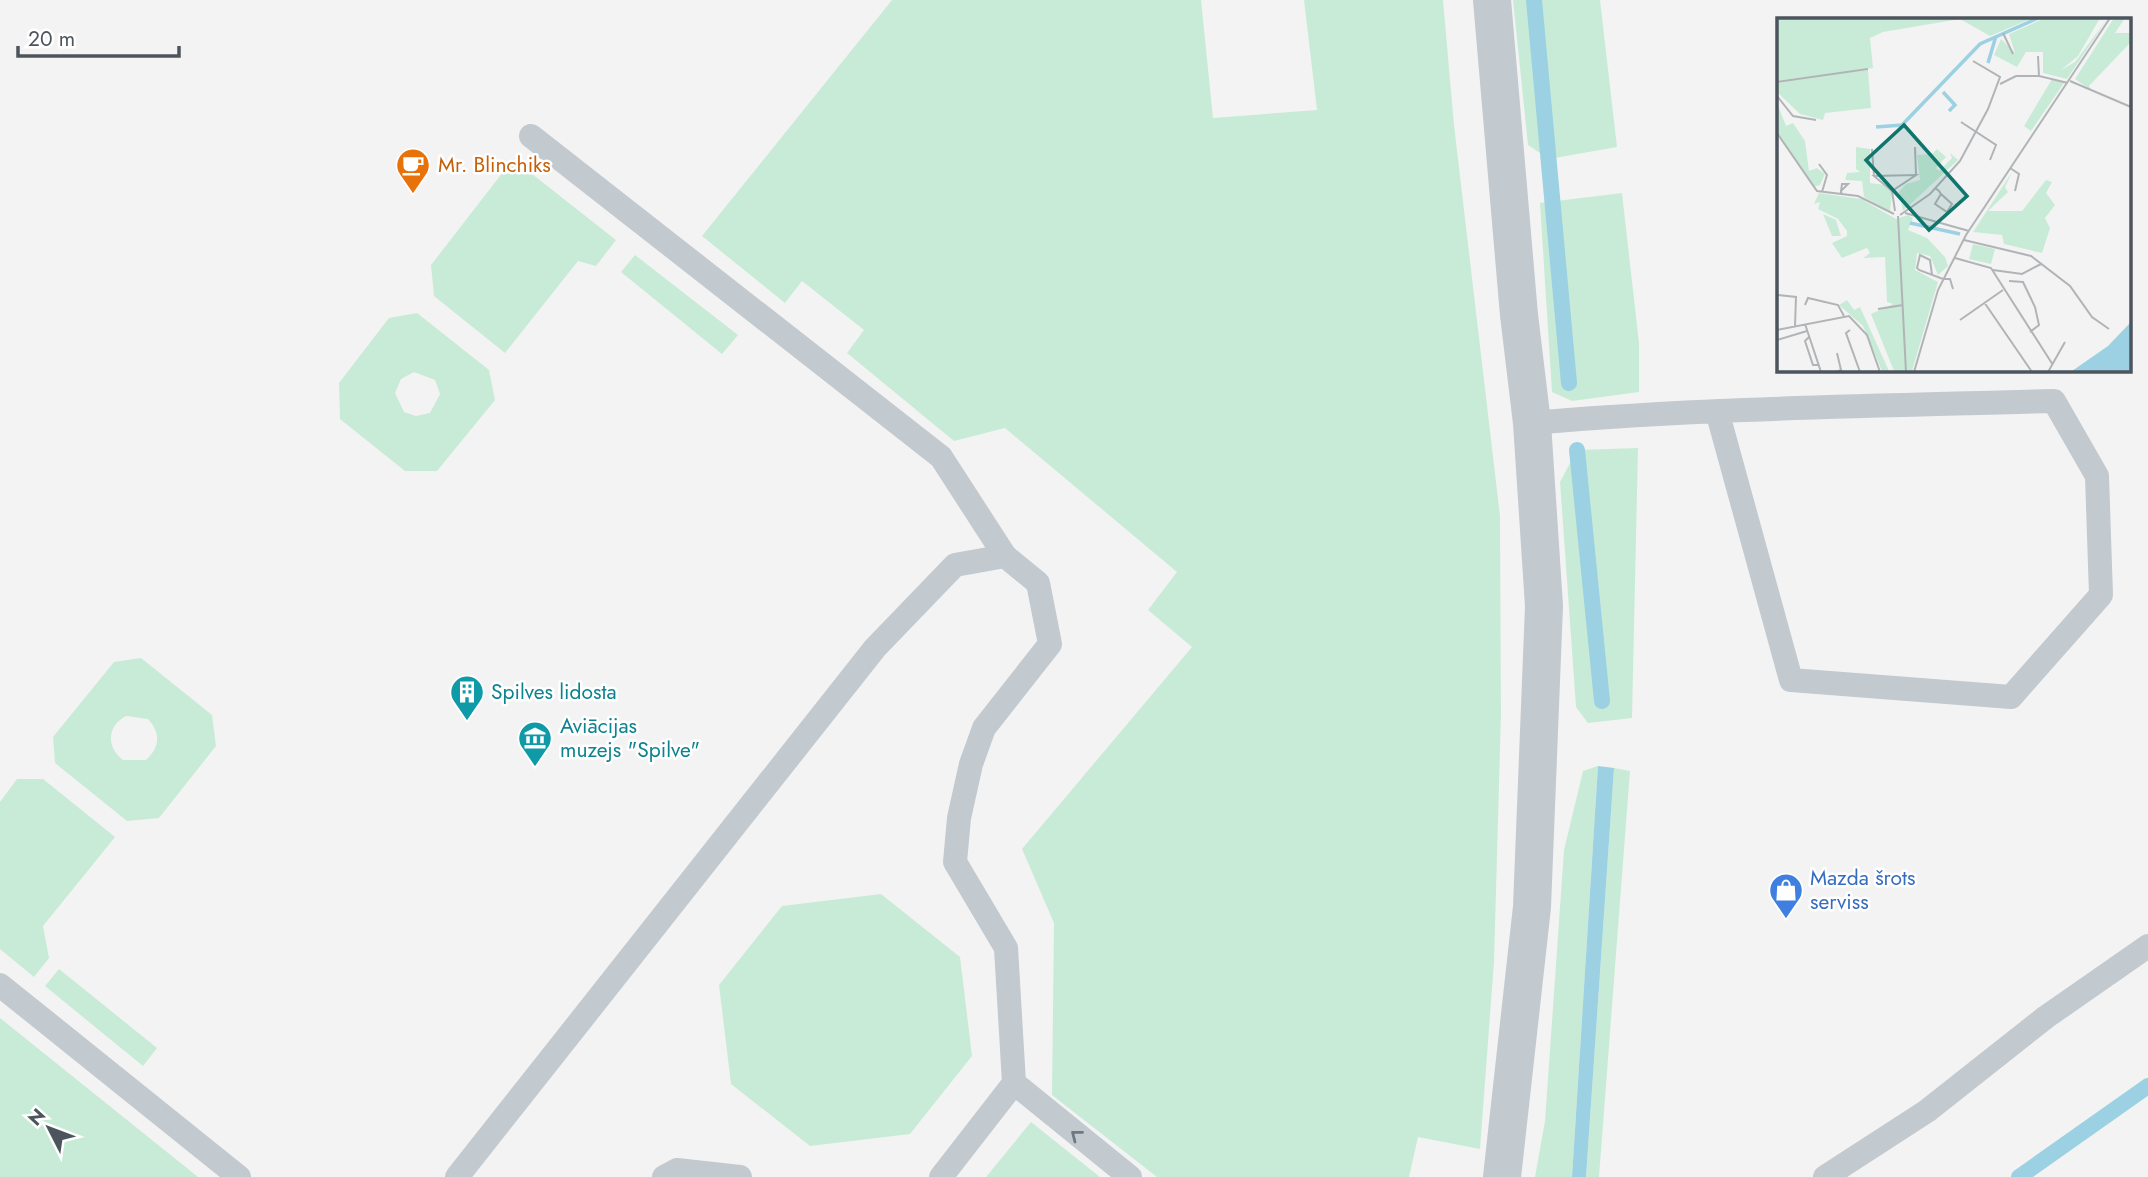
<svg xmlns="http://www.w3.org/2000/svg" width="2148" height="1177" viewBox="0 0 2148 1177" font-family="Jost,sans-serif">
  <rect width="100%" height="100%" fill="#f4f3f3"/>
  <g fill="#c8ebd7" fill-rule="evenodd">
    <path d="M 892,0 L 1201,0 L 1213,118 L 1317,110 L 1304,0 L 1443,0 L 1454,125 L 1500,516 L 1501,714 L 1494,962 L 1480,1149 L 1418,1137 L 1409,1177 L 1157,1177 L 1052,1095 L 1054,923 L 1022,849 L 1192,647 L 1148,610 L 1177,572 L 1005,428 L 954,441 L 847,353 L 864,330 L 802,281 L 785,303 L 702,236 Z"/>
    <path d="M 1513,0 L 1600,0 L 1617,147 L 1549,159 L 1528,145 Z"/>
    <path d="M 513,159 L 616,240 L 596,266 L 578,261 L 505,353 L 434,296 L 431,265 Z"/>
    <path d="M 1622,193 L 1639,343 L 1639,392 L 1572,401 L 1552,392 L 1540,203 Z"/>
    <path d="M 635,255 L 738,335 L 722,354 L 621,272 Z"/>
    <path d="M 417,313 L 489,370 L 495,400 L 437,471 L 405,471 L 340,419 L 339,383 L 389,318 ZM 414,372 L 435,380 L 440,394 L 430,413 L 416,416 L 404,412 L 395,393 L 401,379 Z"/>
    <path d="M 1638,448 L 1632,718 L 1588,723 L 1576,707 L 1560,482 L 1577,450 Z"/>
    <path d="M 141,658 L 212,715 L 216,746 L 159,818 L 127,821 L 55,763 L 53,737 L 114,662 ZM 126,716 L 148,719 C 161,733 160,747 146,760 L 123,760 C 106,747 107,726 126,716 Z"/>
    <path d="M 1598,766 L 1572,1177 L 1535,1177 L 1545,1121 L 1564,850 L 1583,771 Z"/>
    <path d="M 1614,768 L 1630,771 L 1599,1177 L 1586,1177 Z"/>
    <path d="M 17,779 L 43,779 L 115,837 L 43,926 L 49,958 L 34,977 L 0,949 L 0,802 Z"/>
    <path d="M 881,894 L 960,957 L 972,1056 L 910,1134 L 810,1146 L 731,1084 L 719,985 L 782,906 Z"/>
    <path d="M 59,969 L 157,1048 L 143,1066 L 45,986 Z"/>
    <path d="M 0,1018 L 198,1177 L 0,1177 Z"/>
    <path d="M 1031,1122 L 1100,1177 L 986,1177 Z"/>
  </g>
  <path fill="#9bd1e2" d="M 1598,766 L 1614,768 L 1586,1177 L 1572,1177 Z"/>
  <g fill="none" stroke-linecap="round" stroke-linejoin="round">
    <g stroke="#9bd1e2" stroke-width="16">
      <path d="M 1534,0 L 1569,383"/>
      <path d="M 1577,450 L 1602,701"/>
      <path d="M 2019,1177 L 2148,1086"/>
    </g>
    <g stroke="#c2c9cf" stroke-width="24">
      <path d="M 531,136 L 941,457 L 1005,556"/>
      <path d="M 1532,423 C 1706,408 1880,406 2054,401 L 2097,476 L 2101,595 L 2011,697 L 1791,680 L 1717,411"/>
      <path d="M 0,985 L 239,1177"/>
      <path d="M 1014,1083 L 1130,1177"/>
      <path d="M 457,1177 L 875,648 L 955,565 L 1005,556 L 1038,583 L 1050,644 L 984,728 L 971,764 L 959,818 L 955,862 L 1006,948 L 1014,1083 L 941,1177"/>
      <path d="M 664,1177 L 677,1170 L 740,1177"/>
      <path d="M 1825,1177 L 1927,1111 L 2046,1017 L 2148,946"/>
    </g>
    <path stroke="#c2c9cf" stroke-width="38" d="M 1492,0 L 1519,315 L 1532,423 L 1544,606 L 1532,907 L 1502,1177"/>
  </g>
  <defs><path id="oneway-chevron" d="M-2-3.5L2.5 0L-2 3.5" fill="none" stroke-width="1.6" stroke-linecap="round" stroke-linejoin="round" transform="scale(1.75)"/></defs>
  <use stroke="#6f7880" href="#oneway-chevron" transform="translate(1076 1135) rotate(-142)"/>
  <defs>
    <g id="cafe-pin" transform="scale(1.75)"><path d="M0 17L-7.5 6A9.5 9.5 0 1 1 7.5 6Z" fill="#e8710a" stroke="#fff"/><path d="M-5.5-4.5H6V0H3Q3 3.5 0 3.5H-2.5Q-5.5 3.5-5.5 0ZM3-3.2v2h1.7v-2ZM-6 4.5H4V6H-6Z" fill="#fff"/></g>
    <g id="building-pin" transform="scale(1.75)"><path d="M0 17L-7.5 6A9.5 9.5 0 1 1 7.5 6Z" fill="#0f9aa8" stroke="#fff"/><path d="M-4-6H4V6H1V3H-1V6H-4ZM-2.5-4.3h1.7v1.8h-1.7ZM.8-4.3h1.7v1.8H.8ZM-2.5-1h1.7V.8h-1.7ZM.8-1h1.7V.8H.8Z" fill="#fff"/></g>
    <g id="museum-pin" transform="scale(1.75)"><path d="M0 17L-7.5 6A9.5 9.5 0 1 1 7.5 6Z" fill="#0f9aa8" stroke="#fff"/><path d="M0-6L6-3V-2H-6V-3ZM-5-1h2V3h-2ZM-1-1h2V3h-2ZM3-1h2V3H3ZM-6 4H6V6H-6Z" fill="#fff"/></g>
    <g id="shop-pin" transform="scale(1.75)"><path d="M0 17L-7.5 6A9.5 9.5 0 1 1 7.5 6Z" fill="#3f7fe0" stroke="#fff"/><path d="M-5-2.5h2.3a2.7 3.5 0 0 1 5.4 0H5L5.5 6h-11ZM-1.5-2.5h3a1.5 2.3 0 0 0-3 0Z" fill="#fff"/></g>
  </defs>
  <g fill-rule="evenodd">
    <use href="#cafe-pin" x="413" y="165"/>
    <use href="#building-pin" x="467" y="692"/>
    <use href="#museum-pin" x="535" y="738"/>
    <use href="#shop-pin" x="1786" y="890"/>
  </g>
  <g text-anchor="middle" stroke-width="5" stroke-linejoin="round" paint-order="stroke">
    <g font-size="21" fill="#c56008" stroke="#fff" text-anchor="start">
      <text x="438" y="172">Mr. Blinchiks</text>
    </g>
    <g font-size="21" fill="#0d838f" stroke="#fff" text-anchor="start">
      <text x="491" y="699">Spilves lidosta</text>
      <text x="560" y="733">Aviācijas<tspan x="560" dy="24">muzejs "Spilve"</tspan></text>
    </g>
    <g font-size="21" fill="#366cbe" stroke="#fff" text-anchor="start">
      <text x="1810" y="885">Mazda šrots<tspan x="1810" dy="24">serviss</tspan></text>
    </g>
  </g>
  <g transform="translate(1777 18)">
    <rect width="354" height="354" fill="#f4f3f3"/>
    <path d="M 0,0 L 256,0 L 213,18 L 183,1 L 106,14 L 93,20 L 96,50 L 0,63 ZM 268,0 L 323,0 L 301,38 L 284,52 L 298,44 L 331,0 L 290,61 L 266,55 L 266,34 L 249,34 L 240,49 L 217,37 L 224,21 L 238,35 L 232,16 ZM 337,0 L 348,0 L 338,15 L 353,15 L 353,25 L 312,68 L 314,72 L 298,61 ZM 91,52 L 94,90 L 48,95 L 46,102 L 23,96 L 0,74 L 0,64 ZM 275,61 L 287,65 L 254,113 L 247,108 ZM 0,85 L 9,108 L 16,105 L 28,123 L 32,153 L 40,150 L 48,156 L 43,167 L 36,169 L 0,114 ZM 79,129 L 93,131 L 93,165 L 108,167 L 115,174 L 113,194 L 87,179 L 85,163 L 68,162 L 70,155 L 83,154 L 79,151 ZM 160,131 L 169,139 L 159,150 L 162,153 L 175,140 L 173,135 L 181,142 L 126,193 L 122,174 L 129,166 L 143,162 L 140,137 L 155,136 ZM 235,154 L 228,169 L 231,174 L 211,193 L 245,193 L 269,162 L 275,164 L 269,175 L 278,187 L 268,200 L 273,210 L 265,235 L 227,226 L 225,217 L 196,214 ZM 42,175 L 84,181 L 119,201 L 131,197 L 136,200 L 131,212 L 150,220 L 168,239 L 171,248 L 161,257 L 153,238 L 140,235 L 138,252 L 161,264 L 135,353 L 117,353 L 94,296 L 116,286 L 110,284 L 108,239 L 86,240 L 93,235 L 90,230 L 65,240 L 55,225 L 70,218 L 70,213 L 61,201 L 41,191 L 43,184 L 37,186 ZM 46,196 L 59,202 L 64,218 L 55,218 ZM 196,226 L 218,231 L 214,246 L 192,241 ZM 70,282 L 77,292 L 83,289 L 112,353 L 105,353 L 86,308 L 62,287 Z" fill="#c8ebd7"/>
    <path d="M 353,305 L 353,353 L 295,353 L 331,328 Z" fill="#9bd1e2"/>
    <path fill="none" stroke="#9bd1e2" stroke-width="3.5" d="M 211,45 L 219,18M 166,74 L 178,87 L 172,93M 99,109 L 125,107 L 203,26 L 261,0M 133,205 L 183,216"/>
    <path fill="none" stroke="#b1b4b7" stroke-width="2" d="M 226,15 L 236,36M 261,38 L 262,58 L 291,65M 293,63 L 354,89M 0,64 L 91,51M 223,66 L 239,58 L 262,58M 0,78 L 16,98 L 39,102M 184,104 L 219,127 L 213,142M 0,115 L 40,173 L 81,178 L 117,196M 138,129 L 139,157M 95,131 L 97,158M 42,146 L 50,157 L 45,174M 233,150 L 242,156 L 238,173M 158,170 L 162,173 L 164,176 L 175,186 L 170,194 L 158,186 L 164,176M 64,173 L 71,166 L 65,166 L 64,173 L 64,174 L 65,176M 115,173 L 139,157 L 97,158 L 115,173 L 118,193M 128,195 L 192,213M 123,197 L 153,176 L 183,143 L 211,91 L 223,59 L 196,43M 121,198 L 129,354M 187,222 L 254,238 L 293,268 L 315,299 L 332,311M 178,240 L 214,250 L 276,347M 216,252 L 245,256 L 264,246M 155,257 L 153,242 L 143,237 L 140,250 L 142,252 L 166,261 L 173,261 L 176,271M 232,263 L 246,264 L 258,289 L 262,307 L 253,314M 0,277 L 19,279 L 18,308M 207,284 L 255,354M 28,287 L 31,280 L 61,287 L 67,298M 101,291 L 126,287M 183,302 L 226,272M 28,306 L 44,354M 0,312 L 72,298 L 90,317 L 103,354M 73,312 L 69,315 L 83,354M 32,319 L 28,323 L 36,347 L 41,347M 0,322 L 30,313M 59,354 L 64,352 L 60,335M 137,354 L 161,272 L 189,217 L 333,0M 271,354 L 288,324"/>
    <path fill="#0f766e" fill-opacity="0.15" stroke="#0f766e" stroke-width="3.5" d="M 127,107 L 190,178 L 152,212 L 89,142 Z"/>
    <rect width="354" height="354" fill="none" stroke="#4c555e" stroke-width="3.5"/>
  </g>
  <g transform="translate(49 1128) rotate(312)" stroke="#ffffff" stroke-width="5" paint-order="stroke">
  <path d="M0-5L12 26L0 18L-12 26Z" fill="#4c555e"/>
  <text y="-10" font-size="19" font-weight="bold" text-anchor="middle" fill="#4c555e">N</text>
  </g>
  <path d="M18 46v10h161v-10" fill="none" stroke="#4c555e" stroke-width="3.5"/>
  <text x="28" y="46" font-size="21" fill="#4c555e" stroke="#ffffff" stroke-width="5" paint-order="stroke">20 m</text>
</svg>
